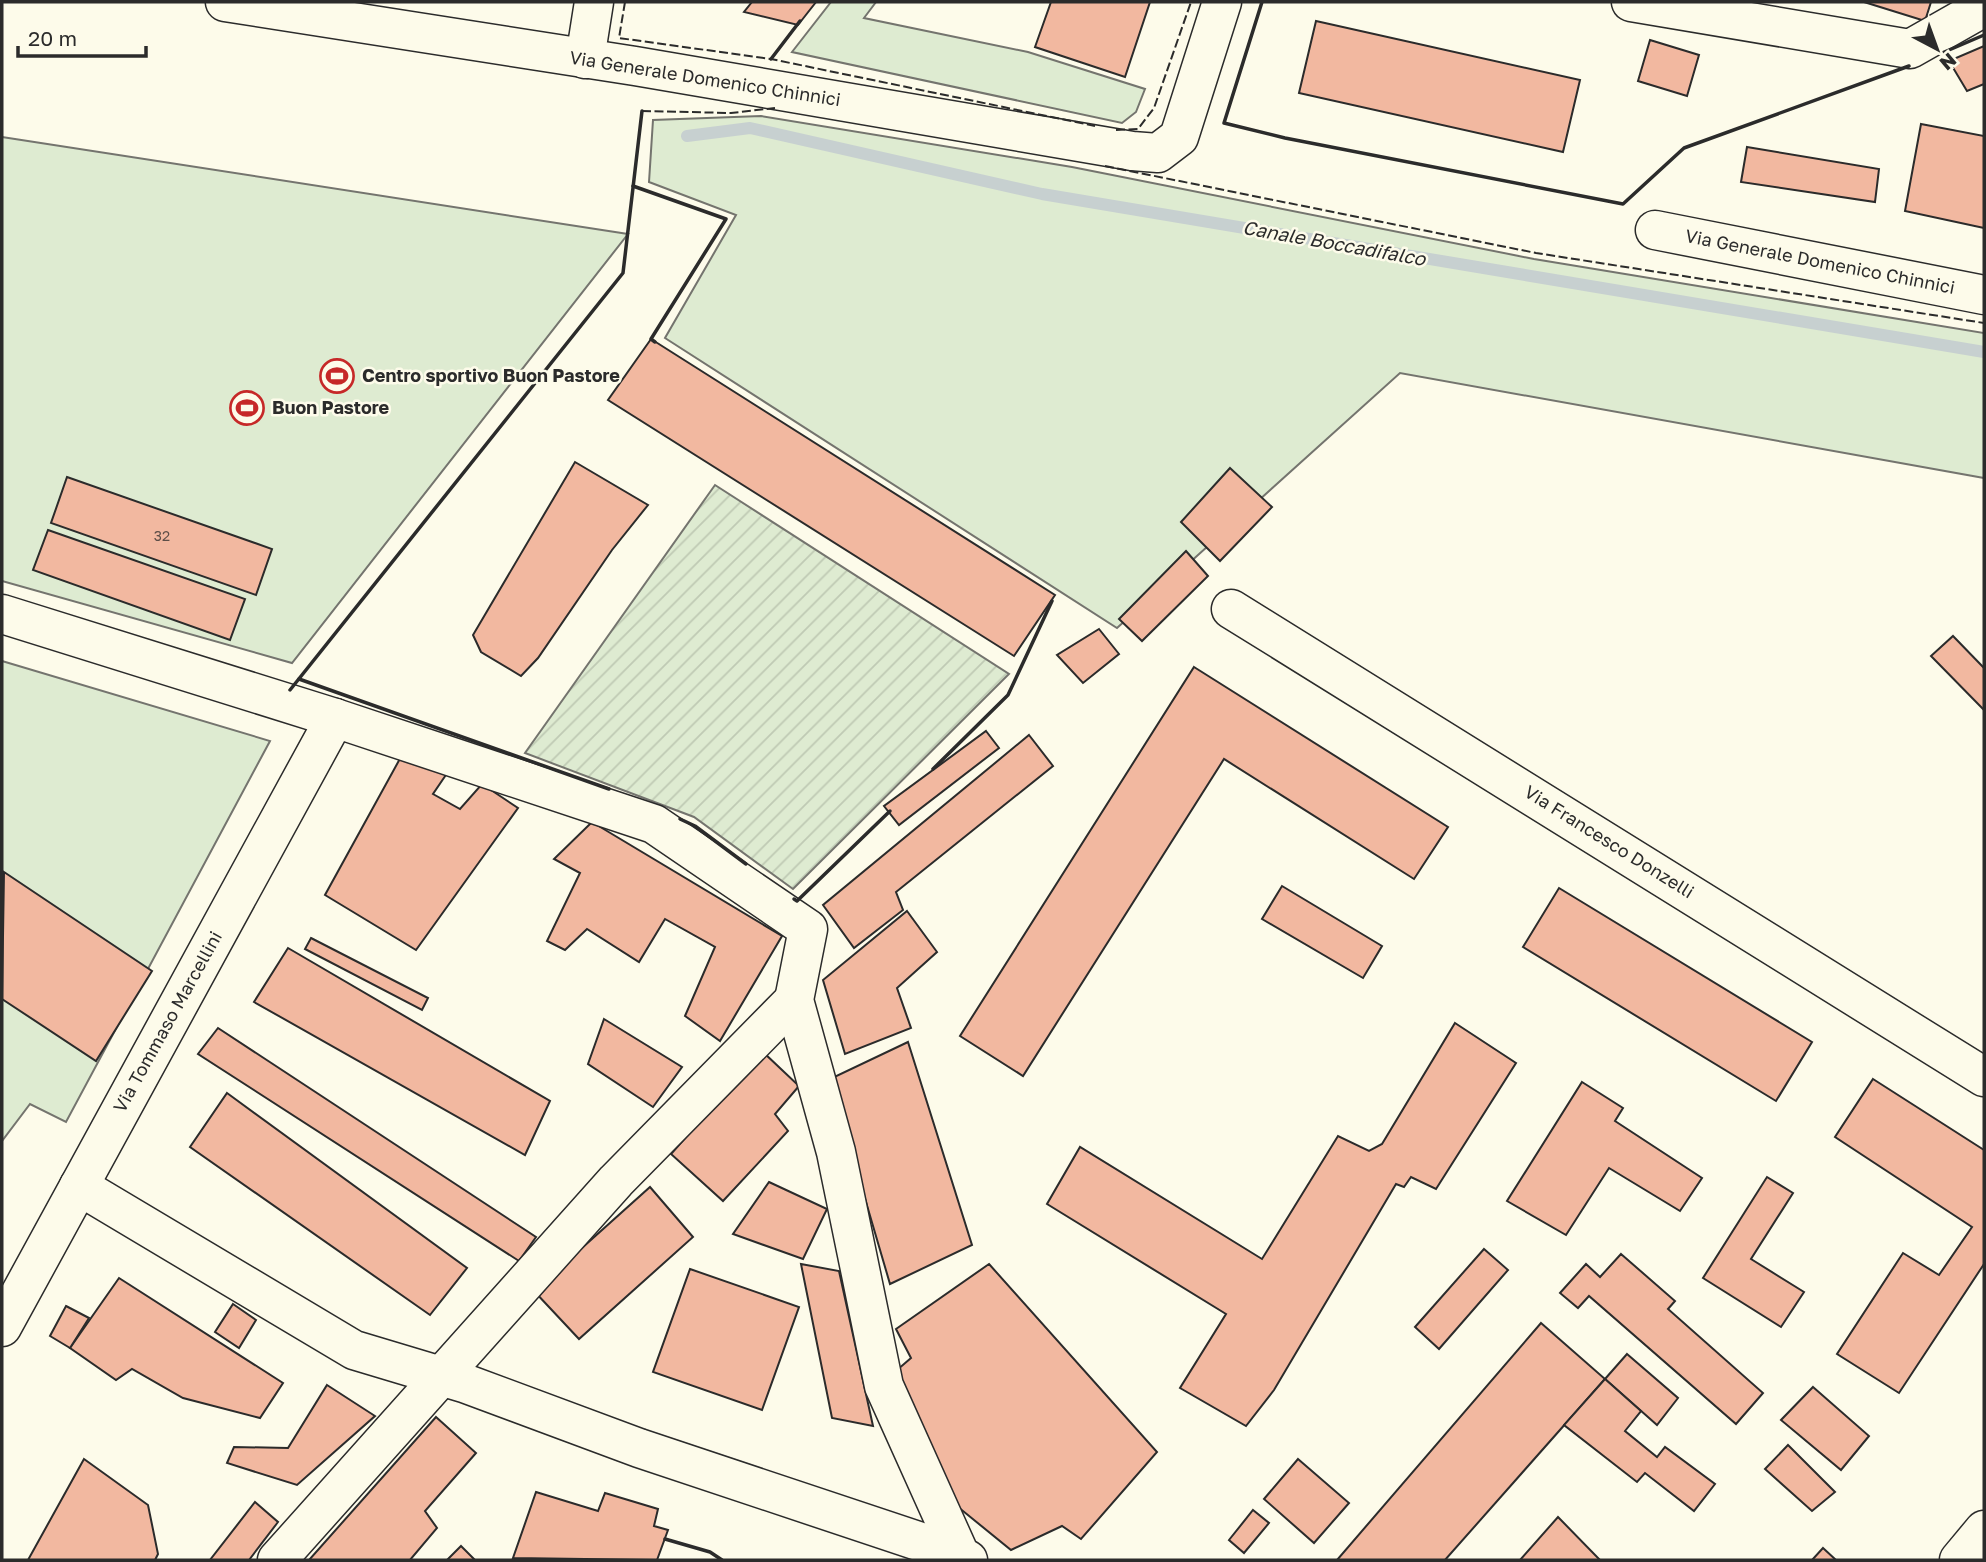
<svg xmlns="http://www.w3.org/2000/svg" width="1986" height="1562" viewBox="0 0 1986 1562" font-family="'Golos Text',sans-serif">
  <defs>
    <pattern id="garden-furrows" width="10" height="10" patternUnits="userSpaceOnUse" patternTransform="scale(1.75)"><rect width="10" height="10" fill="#deebd1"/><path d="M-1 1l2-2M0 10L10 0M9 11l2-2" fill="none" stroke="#bfcab4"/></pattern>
  </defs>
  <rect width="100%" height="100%" fill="#fdfbea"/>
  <g fill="#deebd1" stroke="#74746e" stroke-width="2">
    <path d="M 831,2 L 876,2 L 864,18 L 1028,52 L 1145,89 L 1136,112 L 1122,123 L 792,52 Z"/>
    <path d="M 761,116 L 1072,167 L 1534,259 L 1984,333 L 1984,478 L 1400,373 L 1117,628 L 665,338 L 736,215 L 649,182 L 653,120 Z"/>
    <path d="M 2,137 L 628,234 L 292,663 L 2,581 Z"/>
    <path d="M 2,661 L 270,741 L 66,1122 L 30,1104 L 2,1141 Z"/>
  </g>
  <path fill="url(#garden-furrows)" stroke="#74746e" stroke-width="2" d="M 715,485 L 1009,674 L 793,889 L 694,817 L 525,753 Z"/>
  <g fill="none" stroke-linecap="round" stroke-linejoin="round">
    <path stroke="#c7d0d0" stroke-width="12" d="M 687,136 L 750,128 L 1042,194 L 1984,352"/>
  </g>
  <g fill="#f2b8a0" stroke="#2b2b2b" stroke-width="2">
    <path d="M 752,2 L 816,2 L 798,25 L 744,12 Z"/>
    <path d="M 1051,2 L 1150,2 L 1125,77 L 1035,47 Z"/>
    <path d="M 1864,2 L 1931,2 L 1925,21 Z"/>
    <path d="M 1316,21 L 1580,80 L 1563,152 L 1299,93 Z"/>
    <path d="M 1650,40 L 1699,55 L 1687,96 L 1638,81 Z"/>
    <path d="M 1984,46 L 1984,84 L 1967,91 L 1949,61 Z"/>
    <path d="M 1921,124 L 1984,136 L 1984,228 L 1905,211 Z"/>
    <path d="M 1747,147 L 1879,169 L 1875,202 L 1741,182 Z"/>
    <path d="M 651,339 L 1055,595 L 1014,656 L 608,400 Z"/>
    <path d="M 575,462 L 648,505 L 612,550 L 538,658 L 521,676 L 481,652 L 473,635 Z"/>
    <path d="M 1230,468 L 1272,507 L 1220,561 L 1181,522 Z"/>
    <path d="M 67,477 L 272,549 L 256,595 L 51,523 Z"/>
    <path d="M 48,530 L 245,599 L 230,640 L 33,570 Z"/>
    <path d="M 1186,551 L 1208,576 L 1142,641 L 1119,619 Z"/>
    <path d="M 1099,629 L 1119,654 L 1083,683 L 1057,655 Z"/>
    <path d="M 1953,636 L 1984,668 L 1984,710 L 1931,656 Z"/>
    <path d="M 1194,667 L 1448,827 L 1414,879 L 1224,759 L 1023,1076 L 960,1036 Z"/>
    <path d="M 986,731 L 999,748 L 899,825 L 884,806 Z"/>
    <path d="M 1029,735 L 1053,766 L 896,892 L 903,910 L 854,948 L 823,905 Z"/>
    <path d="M 402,755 L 452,766 L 433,794 L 460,809 L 482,784 L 518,808 L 416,950 L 325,895 Z"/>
    <path d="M 592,822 L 782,936 L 720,1041 L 685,1016 L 715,947 L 665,919 L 639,962 L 587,929 L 565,950 L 547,941 L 580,873 L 554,859 Z"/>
    <path d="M 4,872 L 152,971 L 96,1061 L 2,999 Z"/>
    <path d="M 1282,886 L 1382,946 L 1363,978 L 1262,919 Z"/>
    <path d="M 1559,888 L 1812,1042 L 1776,1101 L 1523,947 Z"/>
    <path d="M 907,911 L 937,952 L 897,988 L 911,1028 L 845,1054 L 823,980 Z"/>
    <path d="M 311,938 L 428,998 L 422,1010 L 305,949 Z"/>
    <path d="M 288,948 L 550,1101 L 525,1155 L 254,1002 Z"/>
    <path d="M 604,1019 L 682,1067 L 653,1107 L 588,1064 Z"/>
    <path d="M 1455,1023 L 1516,1063 L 1436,1189 L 1411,1177 L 1404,1187 L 1396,1184 L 1274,1390 L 1246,1426 L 1180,1388 L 1226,1314 L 1047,1204 L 1080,1147 L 1262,1259 L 1338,1136 L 1369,1151 L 1382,1144 Z"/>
    <path d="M 218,1028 L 536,1237 L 519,1261 L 198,1054 Z"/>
    <path d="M 908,1042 L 972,1245 L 890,1284 L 830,1079 Z"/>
    <path d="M 762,1051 L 799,1086 L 775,1114 L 788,1131 L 723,1201 L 671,1154 Z"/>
    <path d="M 1873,1079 L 1984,1150 L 1984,1264 L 1899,1393 L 1837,1354 L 1903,1253 L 1939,1275 L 1972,1227 L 1835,1137 Z"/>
    <path d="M 1582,1082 L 1623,1108 L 1615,1121 L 1702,1178 L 1680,1211 L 1609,1168 L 1566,1235 L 1507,1201 Z"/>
    <path d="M 227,1093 L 467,1268 L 430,1315 L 190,1147 Z"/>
    <path d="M 1767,1177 L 1793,1193 L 1751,1259 L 1804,1292 L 1781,1327 L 1703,1278 Z"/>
    <path d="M 769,1182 L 827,1209 L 803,1259 L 733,1234 Z"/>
    <path d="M 650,1187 L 693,1237 L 579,1339 L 534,1291 Z"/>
    <path d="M 1484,1249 L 1508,1270 L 1439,1349 L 1415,1327 Z"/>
    <path d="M 1621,1254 L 1675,1301 L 1668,1309 L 1763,1393 L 1736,1424 L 1589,1296 L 1578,1308 L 1560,1293 L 1586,1264 L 1600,1277 Z"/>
    <path d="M 801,1264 L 839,1271 L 873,1426 L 832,1418 Z"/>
    <path d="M 989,1264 L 1157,1452 L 1081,1539 L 1062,1526 L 1011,1550 L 942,1494 L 897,1370 L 911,1358 L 896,1329 Z"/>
    <path d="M 690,1269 L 799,1307 L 762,1410 L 653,1372 Z"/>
    <path d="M 119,1278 L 283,1383 L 260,1418 L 183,1398 L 132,1369 L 116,1380 L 70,1348 Z"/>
    <path d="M 233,1304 L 256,1320 L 239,1348 L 215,1332 Z"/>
    <path d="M 66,1306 L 89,1318 L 70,1348 L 50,1336 Z"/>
    <path d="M 1541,1323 L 1605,1379 L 1445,1560 L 1337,1560 Z"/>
    <path d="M 1627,1354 L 1678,1398 L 1657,1425 L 1605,1379 Z"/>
    <path d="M 1605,1379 L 1641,1411 L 1625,1431 L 1657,1457 L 1665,1447 L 1715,1484 L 1694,1511 L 1645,1473 L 1637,1482 L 1564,1425 Z"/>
    <path d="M 327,1385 L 375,1416 L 297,1485 L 227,1463 L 234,1447 L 288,1448 Z"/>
    <path d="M 1813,1387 L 1869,1436 L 1841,1470 L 1781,1420 Z"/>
    <path d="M 436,1417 L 476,1453 L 425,1511 L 437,1528 L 410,1560 L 309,1560 Z"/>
    <path d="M 1788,1445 L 1835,1492 L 1812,1511 L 1765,1469 Z"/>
    <path d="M 84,1459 L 148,1505 L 158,1554 L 155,1560 L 28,1560 Z"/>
    <path d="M 1298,1459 L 1349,1503 L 1314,1543 L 1264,1499 Z"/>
    <path d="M 536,1492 L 598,1511 L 605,1493 L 658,1509 L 654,1526 L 668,1530 L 657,1560 L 513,1558 Z"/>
    <path d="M 255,1502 L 278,1522 L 249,1560 L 210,1560 Z"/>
    <path d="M 1253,1510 L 1269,1523 L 1244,1553 L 1229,1540 Z"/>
    <path d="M 1558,1517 L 1600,1560 L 1520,1560 Z"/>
    <path d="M 461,1546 L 475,1560 L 447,1560 Z"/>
    <path d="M 1823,1548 L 1836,1560 L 1812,1560 Z"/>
  </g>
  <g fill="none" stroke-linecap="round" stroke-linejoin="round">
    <g stroke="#2b2b2b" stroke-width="41">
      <g id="minor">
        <path d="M 225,2 L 635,66 L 1132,151 L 1158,153 L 1179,137 L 1222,2"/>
        <path d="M 1631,2 L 1910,49 L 1984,7"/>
        <path d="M 585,59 L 594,2"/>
        <path d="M 1655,230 L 1984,295"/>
        <path d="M 1231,609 L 1984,1077"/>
        <path d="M 2,614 L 335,718 L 654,824 L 808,929 L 794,1000 L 836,1152 L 884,1386 L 960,1555 L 968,1560"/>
        <path d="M 79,1186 L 354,1350 L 464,1383 L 639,1448 L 960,1555"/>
        <path d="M 2,1327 L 335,718"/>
        <path d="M 277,1560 L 616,1181 L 794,1000"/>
        <path d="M 1959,1560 L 1984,1530"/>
      </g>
    </g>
    <use href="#minor" stroke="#fdfbea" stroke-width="38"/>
    <g stroke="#2b2b2b" stroke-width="2" stroke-dasharray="9 3.5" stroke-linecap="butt">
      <path d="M 625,2 L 619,38 L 771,59 L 1095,126"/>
      <path d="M 642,111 L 731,113 L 775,108"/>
      <path d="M 1116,130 L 1138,129 L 1154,108 L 1191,2"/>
      <path d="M 1105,166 L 1536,253 L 1984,323"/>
    </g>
    <g stroke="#2b2b2b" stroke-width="3.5">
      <path d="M 1262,2 L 1224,123 L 1285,138 L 1623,204 L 1684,148 L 1909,66"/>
      <path d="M 1942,53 L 1984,35"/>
      <path d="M 771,59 L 800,21"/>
      <path d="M 633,186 L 726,219 L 651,339 L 655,342"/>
      <path d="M 299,679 L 609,789"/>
      <path d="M 290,690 L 623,273 L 642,111"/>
      <path d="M 933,769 L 1008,695 L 1052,601"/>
      <path d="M 680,819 L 695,826 L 746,864"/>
      <path d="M 794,899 L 797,901 L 890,811"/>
      <path d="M 665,1539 L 710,1552 L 722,1560"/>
    </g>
  </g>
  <defs>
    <g id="stadium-ring" transform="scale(1.75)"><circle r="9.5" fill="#fdfbea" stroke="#c62828" stroke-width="1.5"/><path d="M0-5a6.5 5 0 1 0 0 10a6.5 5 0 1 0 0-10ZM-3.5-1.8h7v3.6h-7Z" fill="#c62828"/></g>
  </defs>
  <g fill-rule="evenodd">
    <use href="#stadium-ring" x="337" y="376"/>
    <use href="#stadium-ring" x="247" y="408"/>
  </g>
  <g text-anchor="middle" stroke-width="5" stroke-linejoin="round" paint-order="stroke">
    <g font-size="14" fill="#5d4e48">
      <text x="162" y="541">32</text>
    </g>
    <g font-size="18" fill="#2b2b2b" stroke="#fdfbea">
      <text transform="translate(705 79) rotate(9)" y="6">Via Generale Domenico Chinnici</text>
      <text transform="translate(1820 262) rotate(11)" y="6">Via Generale Domenico Chinnici</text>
      <text transform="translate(1609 842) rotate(32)" y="6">Via Francesco Donzelli</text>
      <text transform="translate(168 1022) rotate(-61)" y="6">Via Tommaso Marcellini</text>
    </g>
    <g font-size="18" font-weight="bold" fill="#2b2b2b" stroke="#fdfbea" text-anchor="start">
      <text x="362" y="382">Centro sportivo Buon Pastore</text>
      <text x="272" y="414">Buon Pastore</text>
    </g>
    <g font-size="19" font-style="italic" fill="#2b2b2b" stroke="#fdfbea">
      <text transform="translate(1334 243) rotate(10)" y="7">Canale Boccadifalco</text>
    </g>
  </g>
  <rect width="1986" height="1562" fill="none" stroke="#2b2b2b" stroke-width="7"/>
  <g transform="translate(1937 49) rotate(139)" stroke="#fdfbea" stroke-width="5" paint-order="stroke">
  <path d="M0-5L12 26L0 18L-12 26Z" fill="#2b2b2b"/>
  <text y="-10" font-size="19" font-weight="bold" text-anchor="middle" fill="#2b2b2b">N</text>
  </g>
  <path d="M18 46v10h128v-10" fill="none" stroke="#2b2b2b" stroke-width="3.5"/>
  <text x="28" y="46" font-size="21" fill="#2b2b2b" stroke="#fdfbea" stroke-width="5" paint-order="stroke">20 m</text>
</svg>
